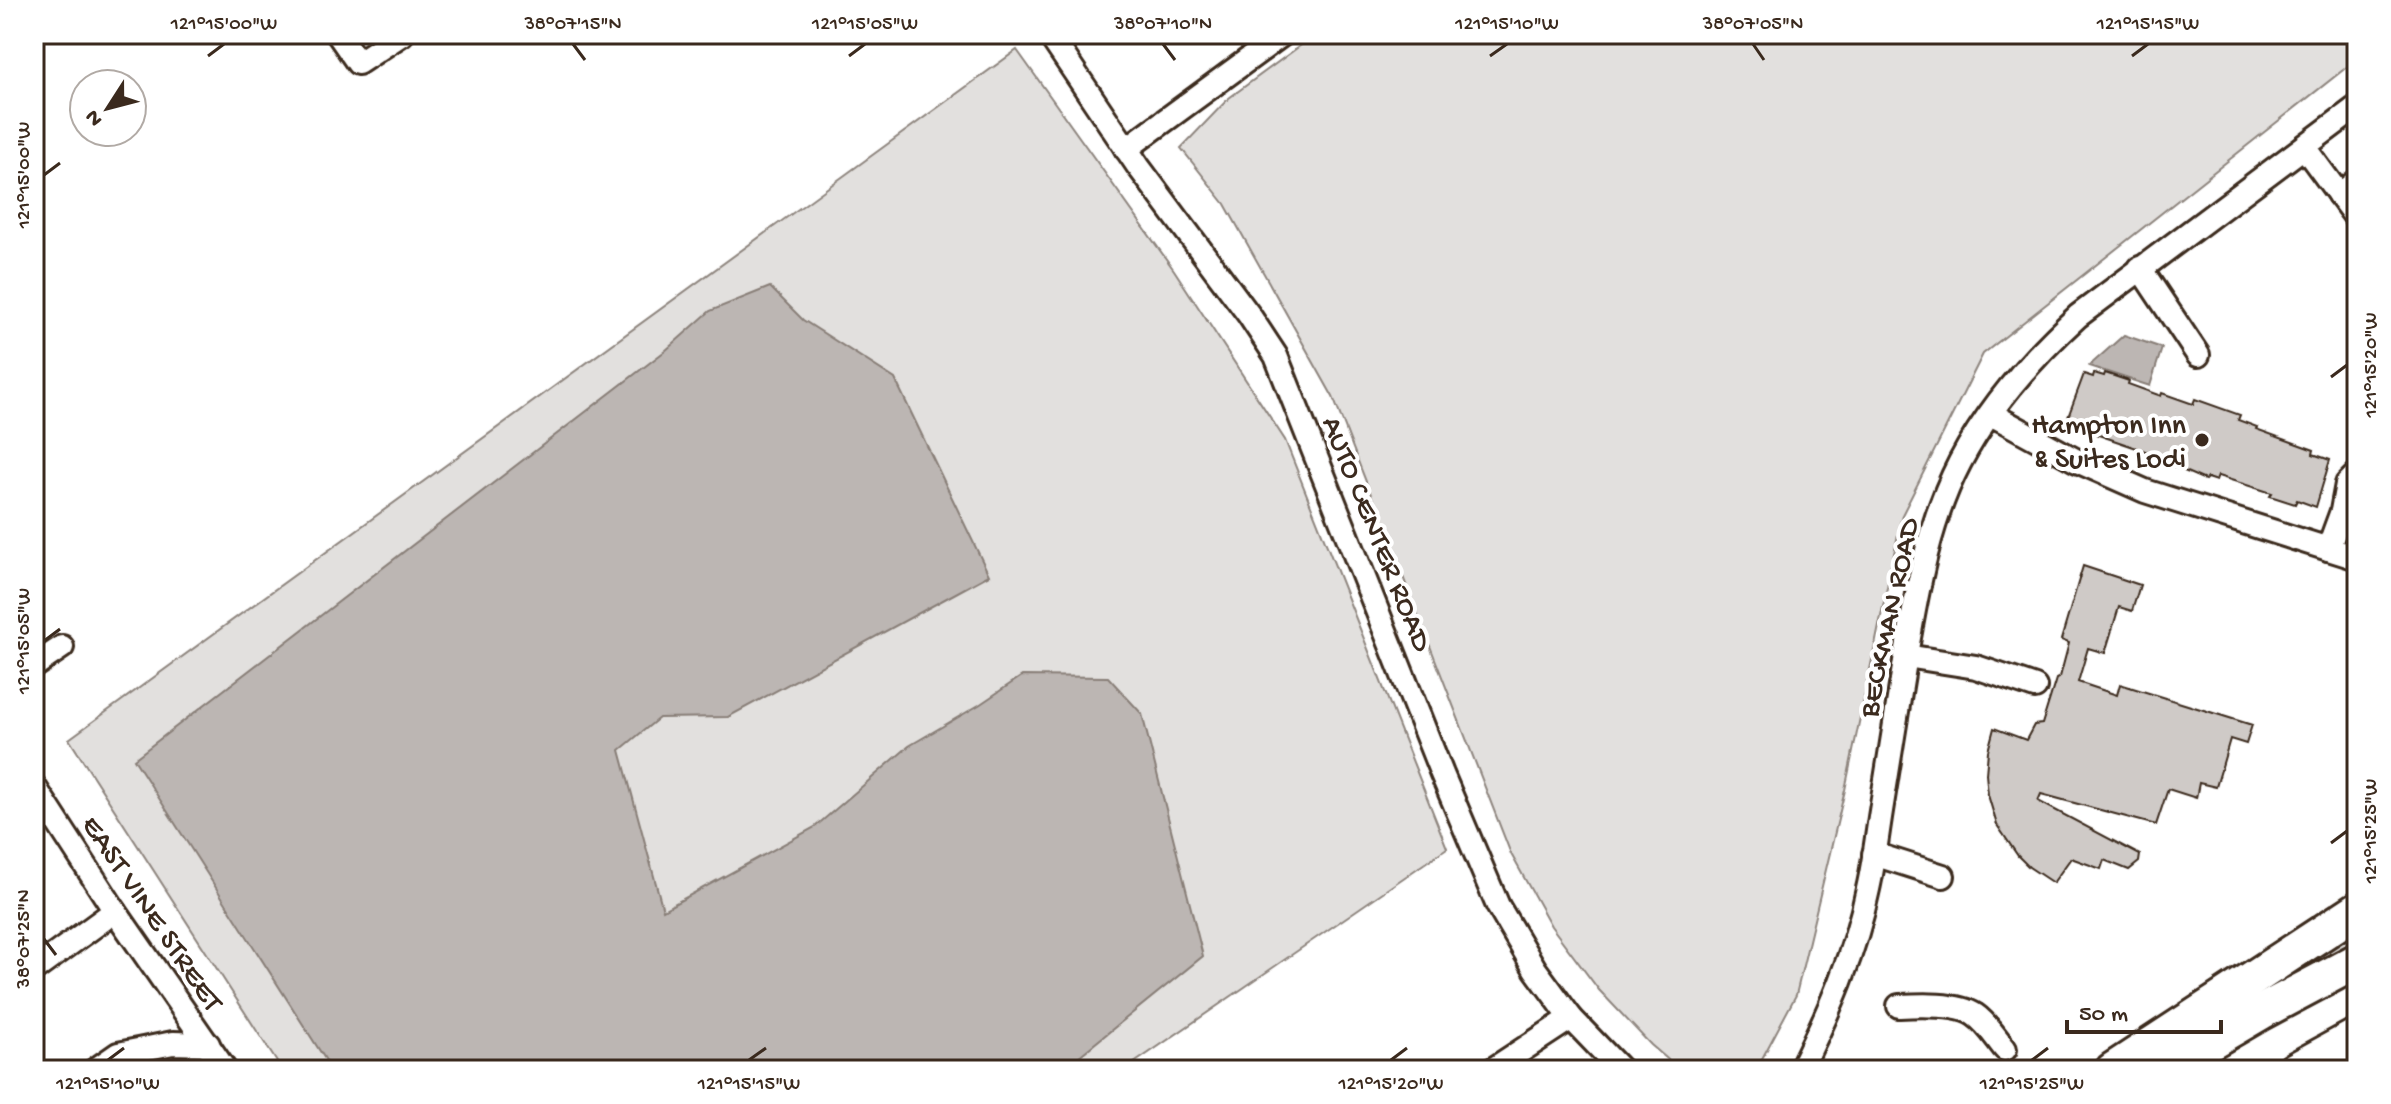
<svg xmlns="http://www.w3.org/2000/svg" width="2391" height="1104" viewBox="0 0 2391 1104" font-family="'Gochi Hand',sans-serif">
  <rect width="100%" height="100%" fill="#fff"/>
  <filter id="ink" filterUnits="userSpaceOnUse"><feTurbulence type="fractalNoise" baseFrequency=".0125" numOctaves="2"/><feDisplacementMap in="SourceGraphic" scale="16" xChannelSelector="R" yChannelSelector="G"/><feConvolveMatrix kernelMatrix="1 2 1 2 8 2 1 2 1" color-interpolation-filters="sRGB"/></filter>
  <g filter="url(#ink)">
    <g fill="#e2e0de" stroke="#8e857e" stroke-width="2">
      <path d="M 1316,34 L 2357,34 L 2357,59 L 1983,354 L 1902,515 L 1845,790 L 1796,995 L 1756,1070 L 1680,1070 L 1651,1045 L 1599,990 L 1551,926 L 1511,854 L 1333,397 L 1225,204 L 1181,148 L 1229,98 Z"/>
      <path d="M 1017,50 L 1174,270 L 1285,440 L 1447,848 L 1124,1070 L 282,1070 L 69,739 Z"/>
      <path d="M 2357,927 L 2357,942 L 2255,999 L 2252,995 Z"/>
    </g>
    <g fill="#bcb6b3" stroke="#887e77" stroke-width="2">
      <path d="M 770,287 L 803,320 L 895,379 L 989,575 L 728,717 L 659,718 L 620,750 L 663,910 L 815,827 L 909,746 L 979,705 L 1022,676 L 1108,677 L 1142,714 L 1203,956 L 1062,1070 L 332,1070 L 134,759 L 665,351 L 710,311 Z"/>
      <path d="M 2124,335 L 2162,348 L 2150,386 L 2089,366 Z"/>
    </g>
    <g fill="#cfcac7" stroke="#3b2a1e" stroke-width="2">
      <path d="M 2094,373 L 2104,376 L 2105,373 L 2129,381 L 2128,384 L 2161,396 L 2162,393 L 2193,404 L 2195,399 L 2240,415 L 2238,420 L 2257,427 L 2256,429 L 2314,450 L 2313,454 L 2330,460 L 2316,507 L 2297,500 L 2295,504 L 2270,496 L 2272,493 L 2218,476 L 2216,481 L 2207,478 L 2205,480 L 2170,465 L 2172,460 L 2084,430 L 2085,427 L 2077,424 L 2078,420 L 2068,417 L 2084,374 L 2093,377 Z"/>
      <path d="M 2083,566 L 2140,585 L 2132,611 L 2119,607 L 2105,653 L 2088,648 L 2078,682 L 2117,695 L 2120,684 L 2252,725 L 2246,744 L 2230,739 L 2216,787 L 2199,783 L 2196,798 L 2168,789 L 2156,825 L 2041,794 L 2038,801 L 2140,855 L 2139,862 L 2129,870 L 2104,860 L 2101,869 L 2071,858 L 2053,883 L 2029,867 L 2018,856 L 1997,825 L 1988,795 L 1986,774 L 1988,751 L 1994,728 L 2026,740 L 2034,725 L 2042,724 L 2056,679 L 2060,677 L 2069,643 L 2061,640 Z"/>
    </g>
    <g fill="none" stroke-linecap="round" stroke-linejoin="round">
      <g stroke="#3b2a1e" stroke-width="28">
        <g id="minor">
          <path d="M 338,34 L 358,63 L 402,34"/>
          <path d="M 1049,34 L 1138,166 L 1249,315 L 1276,356 L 1442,774 L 1498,906 L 1535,969 L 1571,1018 L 1621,1070"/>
          <path d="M 2304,147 L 2357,219"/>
          <path d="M 1126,149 L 1283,34"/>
          <path d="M 2339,195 L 2357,181"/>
          <path d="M 2140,268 L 2198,355"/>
          <path d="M 1991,414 L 2077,461 L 2145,491 L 2357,558"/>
          <path d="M 2328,549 L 2342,511 L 2347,484 L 2357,474"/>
          <path d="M 1906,656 L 1976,667 L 2035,687"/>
          <path d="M 34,666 L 62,647"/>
          <path d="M 34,786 L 115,911 L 225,1070"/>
          <path d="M 1874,854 L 1943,876"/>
          <path d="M 34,970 L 115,911"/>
          <path d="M 1899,1006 C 1919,1005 1958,1003 1975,1015 C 1987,1023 1996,1038 2005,1049"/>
          <path d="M 95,1070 L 118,1054 L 173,1043 L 208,1044"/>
          <path d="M 1492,1070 L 1571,1018"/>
          <path d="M 1800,1070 C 1829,1012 1855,953 1868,889 C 1874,863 1877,836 1881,811 C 1889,759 1898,707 1906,655 C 1917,590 1929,521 1960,462 C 1989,407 2032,358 2078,316 L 2357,107"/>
        </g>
      </g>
      <g stroke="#3b2a1e" stroke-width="40">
        <g id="highway">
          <path d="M 2113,1070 L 2357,910"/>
          <path d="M 2162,1070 L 2261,1012 L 2357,961"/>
          <path d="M 2295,1070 L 2357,1036"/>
        </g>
      </g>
      <use href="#minor" stroke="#fff" stroke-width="22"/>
      <use href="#highway" stroke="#fff" stroke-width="34"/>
    </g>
  </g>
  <path fill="none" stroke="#3b2a1e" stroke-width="3" d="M 573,44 L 585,60M 1163,44 L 1175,60M 1753,44 L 1764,60M 208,56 L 224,44M 849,56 L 865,44M 1490,56 L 1507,44M 2132,56 L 2148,44M 44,175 L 60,163M 2331,377 L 2347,365M 44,641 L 60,629M 2331,843 L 2347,831M 44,939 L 56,955M 108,1060 L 124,1048M 749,1060 L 766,1048M 1391,1060 L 1407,1048M 2032,1060 L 2048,1048"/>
  <circle fill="#3b2a1e" stroke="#fff" stroke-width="3" cx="2202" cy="440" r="8"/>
  <g text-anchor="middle" stroke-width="8" stroke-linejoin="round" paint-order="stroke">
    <g font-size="30" fill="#3b2a1e" stroke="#fff" text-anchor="end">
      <text x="2186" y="433">Hampton Inn<tspan x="2186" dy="34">&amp; Suites Lodi</tspan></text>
    </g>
    <g font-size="30" fill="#3b2a1e" stroke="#fff">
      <text transform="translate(1379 533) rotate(68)" y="10">AUTO CENTER ROAD</text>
      <text transform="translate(1887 617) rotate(-78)" y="10">BECKMAN ROAD</text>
      <text transform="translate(154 912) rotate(56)" y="10">EAST VINE STREET</text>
    </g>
  </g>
  <rect width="2391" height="1104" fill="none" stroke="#fff" stroke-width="88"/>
  <g transform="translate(108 108) rotate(234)"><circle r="38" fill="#ffffff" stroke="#b1aaa5" stroke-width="2"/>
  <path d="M0-6L14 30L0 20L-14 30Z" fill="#3b2a1e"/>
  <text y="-12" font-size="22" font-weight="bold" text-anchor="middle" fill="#3b2a1e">N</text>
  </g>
  <path d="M2067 1020v12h154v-12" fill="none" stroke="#3b2a1e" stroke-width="4"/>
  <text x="2079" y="1020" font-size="24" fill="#3b2a1e" stroke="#ffffff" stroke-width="6" paint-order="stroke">50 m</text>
  <rect x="44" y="44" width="2303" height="1016" fill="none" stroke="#3b2a1e" stroke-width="3"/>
  <g font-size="20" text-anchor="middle" fill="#3b2a1e">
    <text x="224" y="29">121°15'00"W</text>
    <text x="573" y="29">38°07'15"N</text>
    <text x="865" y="29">121°15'05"W</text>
    <text x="1163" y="29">38°07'10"N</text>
    <text x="1507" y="29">121°15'10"W</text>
    <text x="1753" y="29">38°07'05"N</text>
    <text x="2148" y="29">121°15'15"W</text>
    <text transform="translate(22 175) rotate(-90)" y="7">121°15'00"W</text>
    <text transform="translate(2369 365) rotate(-90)" y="7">121°15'20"W</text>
    <text transform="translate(22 641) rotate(-90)" y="7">121°15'05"W</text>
    <text transform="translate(2369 831) rotate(-90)" y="7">121°15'25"W</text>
    <text transform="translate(22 939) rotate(-90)" y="7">38°07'25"N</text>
    <text x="108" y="1089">121°15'10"W</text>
    <text x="749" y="1089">121°15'15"W</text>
    <text x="1391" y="1089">121°15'20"W</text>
    <text x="2032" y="1089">121°15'25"W</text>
  </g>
</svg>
